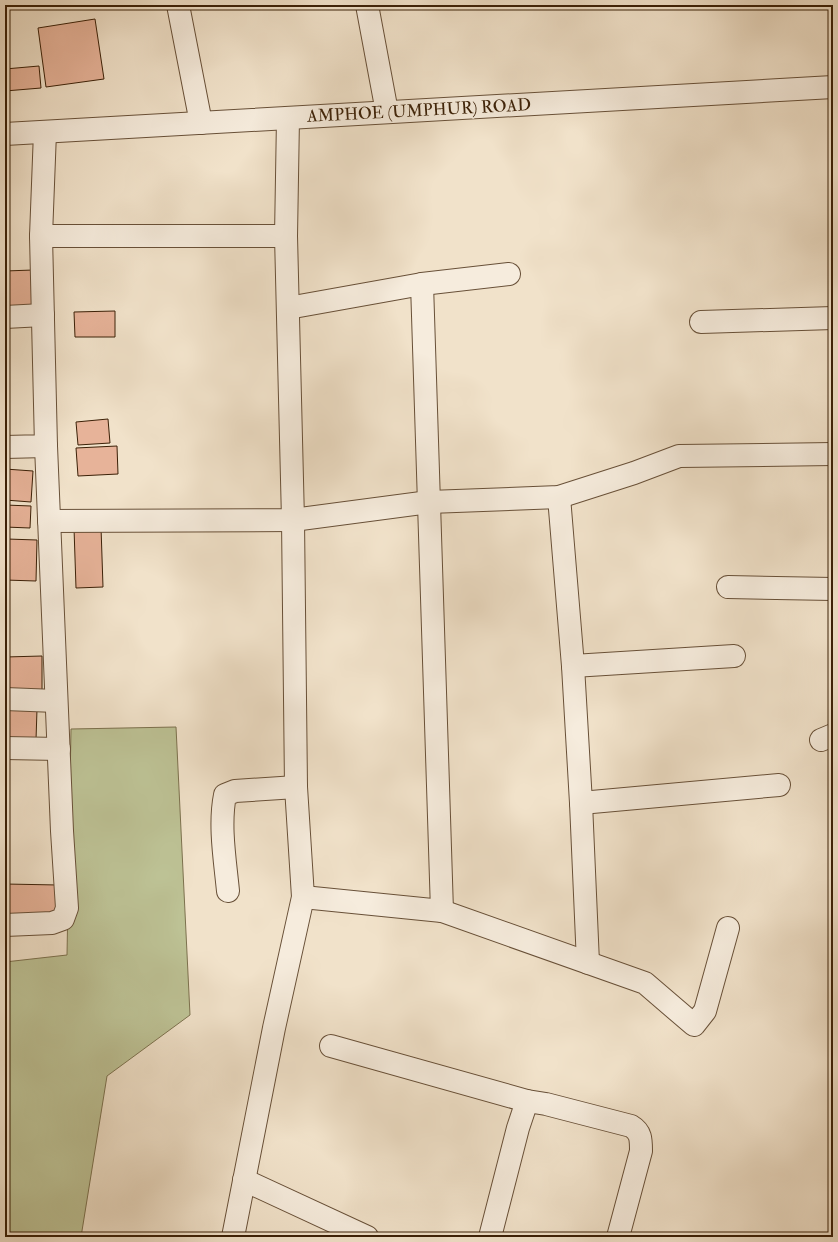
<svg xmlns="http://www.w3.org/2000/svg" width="838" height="1242" viewBox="0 0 838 1242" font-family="'IM FELL Double Pica',serif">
  <rect width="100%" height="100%" fill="#f1e2ca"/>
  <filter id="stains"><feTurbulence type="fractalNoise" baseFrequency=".005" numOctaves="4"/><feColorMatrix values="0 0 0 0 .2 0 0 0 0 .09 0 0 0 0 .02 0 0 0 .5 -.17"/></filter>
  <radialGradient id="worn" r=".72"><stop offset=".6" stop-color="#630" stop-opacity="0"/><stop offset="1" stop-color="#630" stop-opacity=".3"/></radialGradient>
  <path fill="#bdc295" stroke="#7c714e" d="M 176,727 L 190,1015 L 107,1076 L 81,1237 L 5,1237 L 5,962 L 67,955 L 71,729 Z"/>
  <g fill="#e7b399" stroke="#3b2007">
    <path d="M 95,19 L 104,79 L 46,87 L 38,28 Z"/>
    <path d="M 39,66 L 41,88 L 5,91 L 5,69 Z"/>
    <path d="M 33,270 L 36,309 L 5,310 L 5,271 Z"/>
    <path d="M 115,311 L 115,337 L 75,337 L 74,312 Z"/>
    <path d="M 108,419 L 110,443 L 78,445 L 76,422 Z"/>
    <path d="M 117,446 L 118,474 L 78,476 L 76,448 Z"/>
    <path d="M 5,469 L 33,471 L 31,502 L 5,500 Z"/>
    <path d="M 5,505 L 31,506 L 30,528 L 5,527 Z"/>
    <path d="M 101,527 L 103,587 L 76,588 L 74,528 Z"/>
    <path d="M 7,539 L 37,540 L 36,581 L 5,580 L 5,553 L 6,553 Z"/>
    <path d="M 42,656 L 42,691 L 5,691 L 5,657 Z"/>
    <path d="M 5,709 L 37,709 L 36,740 L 5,739 Z"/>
    <path d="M 5,884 L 58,885 L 57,919 L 5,919 Z"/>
  </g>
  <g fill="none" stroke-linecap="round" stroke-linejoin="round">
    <g stroke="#685038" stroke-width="24">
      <g id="minor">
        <path d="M 178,5 L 201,123"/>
        <path d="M 367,5 L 387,112"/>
        <path d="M 5,134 L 833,87"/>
        <path d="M 41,236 L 286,236"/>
        <path d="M 422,284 L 509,274"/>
        <path d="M 288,308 L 422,284 L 442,911 L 303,897"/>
        <path d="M 5,317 L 43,315"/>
        <path d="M 701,322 L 833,318"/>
        <path d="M 5,447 L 46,446 L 41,236 L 45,132"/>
        <path d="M 559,497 L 573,666 L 734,656"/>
        <path d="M 49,521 L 293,520 L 429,502 L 559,497 L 634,473 L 679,456 L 833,454"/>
        <path d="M 728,587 L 833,589"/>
        <path d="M 573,666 L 581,803 L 779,785"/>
        <path d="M 5,699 L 56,701"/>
        <path d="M 821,740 L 833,735"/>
        <path d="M 5,748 L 59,749"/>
        <path d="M 581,803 L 588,963"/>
        <path d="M 228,891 C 225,860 219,825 225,795 L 235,791 L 296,787"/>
        <path d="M 442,911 L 645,983 L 694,1025 L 705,1011 L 728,928"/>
        <path d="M 5,925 L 52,923 L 63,919 L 67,908 L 62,831 L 46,446"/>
        <path d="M 331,1046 L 527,1101"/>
        <path d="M 244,1180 L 367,1237"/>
        <path d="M 233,1237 L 274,1028 L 303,897 L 296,787 L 293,520 L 286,236 L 288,118"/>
        <path d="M 490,1237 L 518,1128 L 527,1101 L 546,1104 L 631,1126 C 641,1132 641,1139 641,1151 L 618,1237"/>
      </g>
    </g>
    <use href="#minor" stroke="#f6ecdd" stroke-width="22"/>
  </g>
  <g text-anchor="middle" stroke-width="3" stroke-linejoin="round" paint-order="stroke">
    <g font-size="17" fill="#3b2007" stroke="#f6ecdd">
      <text transform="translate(419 110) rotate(-3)" y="6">AMPHOE (UMPHUR) ROAD</text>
    </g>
  </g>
  <rect width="838" height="1242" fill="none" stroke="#f1e2ca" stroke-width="20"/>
  <rect x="6" y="6" width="826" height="1230" fill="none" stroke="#3b2007" stroke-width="2"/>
  <rect x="10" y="10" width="818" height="1222" fill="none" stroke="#3b2007"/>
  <rect width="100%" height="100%" filter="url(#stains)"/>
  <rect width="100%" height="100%" fill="url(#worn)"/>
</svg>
